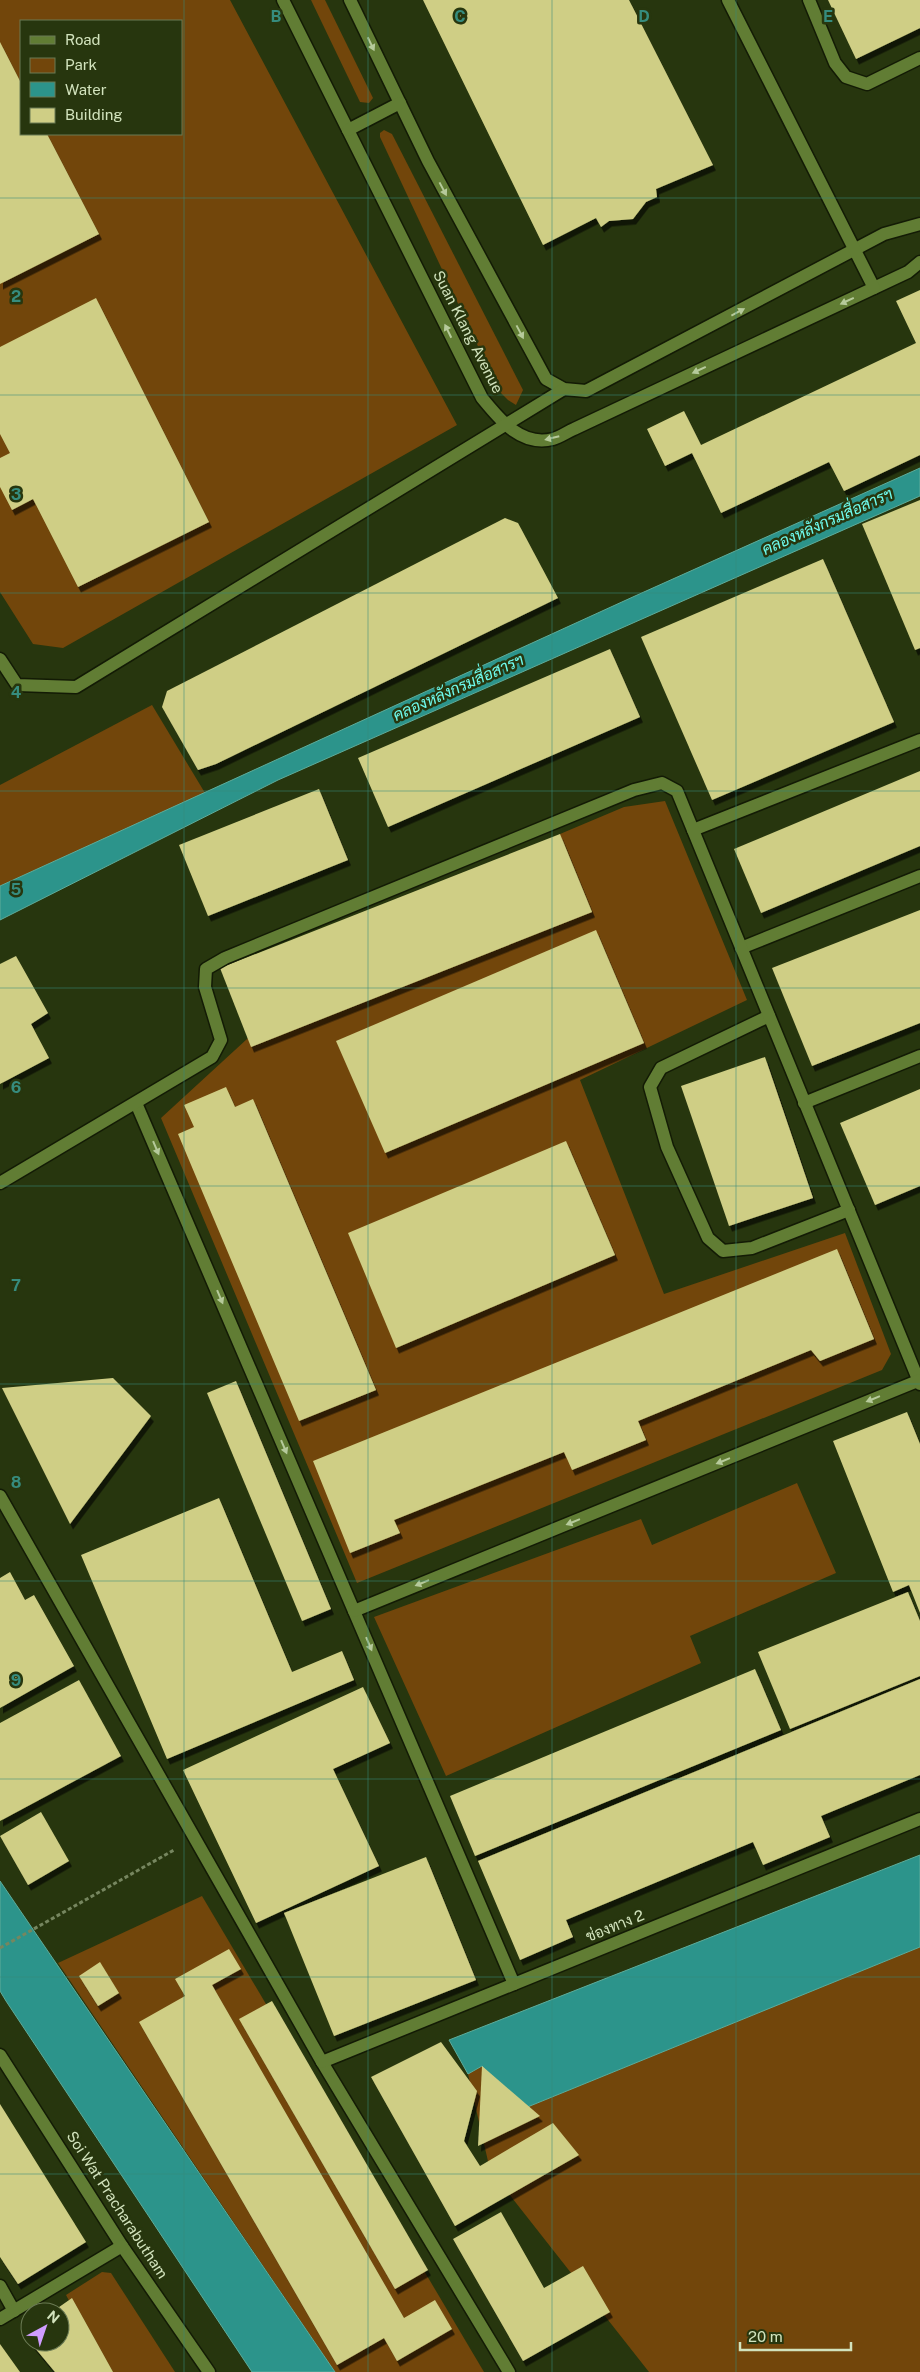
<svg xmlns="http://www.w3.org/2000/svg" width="920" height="2372" viewBox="0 0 920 2372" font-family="'Public Sans',Sarabun,sans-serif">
  <defs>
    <filter id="shadow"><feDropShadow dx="3" dy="5.5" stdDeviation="0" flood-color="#0009"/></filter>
  </defs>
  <rect width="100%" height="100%" fill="#27360e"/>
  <g fill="#72460b" fill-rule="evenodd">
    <path d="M 0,0 L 230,0 L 457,425 L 63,648 L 33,644 L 0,592 ZM 21,21 L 181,21 L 181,134 L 21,134 Z"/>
    <path d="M 311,0 L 325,0 L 373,98 L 369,103 L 360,102 Z"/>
    <path d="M 384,130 L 392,134 L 523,390 L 516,405 L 508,400 L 499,391 L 380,137 L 380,133 Z"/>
    <path d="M 152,705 L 205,793 L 0,886 L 0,785 Z"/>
    <path d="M 665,801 L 747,1000 L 580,1080 L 664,1294 L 845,1233 L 891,1354 L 882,1370 L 357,1583 L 161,1118 L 273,1015 L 560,834 L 624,807 Z"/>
    <path d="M 797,1483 L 836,1573 L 690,1636 L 701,1663 L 446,1776 L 374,1617 L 641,1519 L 652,1545 Z"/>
    <path d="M 202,1896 L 484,2372 L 335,2372 L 58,1963 Z"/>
    <path d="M 920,1947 L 920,2372 L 649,2372 L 490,2170 L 468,2074 L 482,2066 L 525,2108 Z"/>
    <path d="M 102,2272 L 111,2273 L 175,2372 L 107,2372 L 66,2295 Z"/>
  </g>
  <g fill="#2c948b" stroke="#5eac9a">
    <path d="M 920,468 L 920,496 L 278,780 L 0,920 L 0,886 L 635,596 Z"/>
    <path d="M 920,1855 L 920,1947 L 525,2108 L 482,2066 L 468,2074 L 449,2040 Z"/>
    <path d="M 0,1881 L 335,2372 L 252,2372 L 6,2001 L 0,1991 Z"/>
  </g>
  <g fill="#cfce85" filter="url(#shadow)">
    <path d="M 423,0 L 629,0 L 713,165 L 656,189 L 657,197 L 646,202 L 633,219 L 609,221 L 601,227 L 596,218 L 543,245 Z"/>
    <path d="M 828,0 L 920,0 L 920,28 L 856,59 Z"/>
    <path d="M 0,42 L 21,83 L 21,134 L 47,134 L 99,234 L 0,284 Z"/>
    <path d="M 920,290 L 920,455 L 844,491 L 829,462 L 721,513 L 692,453 L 665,466 L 647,429 L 684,411 L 701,445 L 916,343 L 896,301 Z"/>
    <path d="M 96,298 L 209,522 L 78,587 L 33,499 L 12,510 L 0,487 L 0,458 L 10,453 L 0,434 L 0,347 Z"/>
    <path d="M 920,500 L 920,648 L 915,650 L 862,524 Z"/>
    <path d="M 505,518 L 518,523 L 558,598 L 216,764 L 198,770 L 162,707 L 167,691 Z"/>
    <path d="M 823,559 L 894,722 L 712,800 L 641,637 Z"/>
    <path d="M 610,649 L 640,717 L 388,827 L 358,758 Z"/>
    <path d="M 920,771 L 920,846 L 761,913 L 734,849 Z"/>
    <path d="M 319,789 L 348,860 L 208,916 L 179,845 Z"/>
    <path d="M 560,834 L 592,912 L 251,1047 L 220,968 Z"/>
    <path d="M 920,910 L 920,1023 L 812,1066 L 772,968 Z"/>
    <path d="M 596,930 L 644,1043 L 385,1153 L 336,1041 Z"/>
    <path d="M 16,956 L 48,1013 L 31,1024 L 49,1058 L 0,1084 L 0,964 Z"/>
    <path d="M 765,1057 L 813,1198 L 729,1226 L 681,1086 Z"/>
    <path d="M 226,1087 L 235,1107 L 253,1099 L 376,1390 L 299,1421 L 178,1134 L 194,1127 L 184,1105 Z"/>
    <path d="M 920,1089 L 920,1186 L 875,1205 L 840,1123 Z"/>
    <path d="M 566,1141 L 615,1255 L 396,1348 L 348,1233 Z"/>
    <path d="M 837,1249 L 874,1339 L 820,1361 L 811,1350 L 638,1421 L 646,1440 L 572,1470 L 564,1452 L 394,1520 L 400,1533 L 350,1553 L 313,1461 Z"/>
    <path d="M 113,1378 L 151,1416 L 70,1524 L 2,1388 Z"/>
    <path d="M 236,1381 L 331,1609 L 302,1621 L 207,1393 Z"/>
    <path d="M 907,1412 L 920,1444 L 920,1613 L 909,1585 L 893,1592 L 833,1441 Z"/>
    <path d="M 219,1498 L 292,1672 L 342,1651 L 354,1680 L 167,1759 L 81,1555 Z"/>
    <path d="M 10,1572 L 25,1600 L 34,1595 L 74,1666 L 0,1708 L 0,1578 Z"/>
    <path d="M 908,1592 L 920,1621 L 920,1676 L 790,1729 L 758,1652 Z"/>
    <path d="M 755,1669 L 781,1730 L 475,1856 L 450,1796 Z"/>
    <path d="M 920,1679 L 920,1775 L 821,1816 L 830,1837 L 763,1865 L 753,1842 L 566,1920 L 573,1937 L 520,1960 L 478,1861 Z"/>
    <path d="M 79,1680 L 121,1756 L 0,1821 L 0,1723 Z"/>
    <path d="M 363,1687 L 390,1743 L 333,1769 L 379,1866 L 256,1923 L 183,1770 Z"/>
    <path d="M 41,1812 L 69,1861 L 28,1885 L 0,1836 Z"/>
    <path d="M 426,1857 L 476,1980 L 334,2036 L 284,1913 Z"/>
    <path d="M 229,1949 L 241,1969 L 212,1985 L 404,2318 L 435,2300 L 452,2329 L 397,2361 L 384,2338 L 337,2365 L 139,2022 L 185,1996 L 175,1979 Z"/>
    <path d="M 100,1962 L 119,1993 L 98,2006 L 79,1976 Z"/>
    <path d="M 272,2001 L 428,2270 L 395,2289 L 239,2019 Z"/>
    <path d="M 441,2042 L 477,2091 L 464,2141 L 480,2166 L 553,2123 L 579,2155 L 455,2226 L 371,2077 Z"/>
    <path d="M 482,2066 L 540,2116 L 478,2146 Z"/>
    <path d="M 0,2104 L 86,2242 L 18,2284 L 0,2257 Z"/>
    <path d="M 501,2212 L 544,2288 L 583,2266 L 610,2312 L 523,2361 L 453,2239 Z"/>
    <path d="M 72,2298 L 113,2372 L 55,2372 L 30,2342 L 60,2342 L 60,2312 L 52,2312 Z"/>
    <path d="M 0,2344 L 20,2372 L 0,2372 Z"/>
  </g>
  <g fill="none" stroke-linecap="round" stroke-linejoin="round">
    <g stroke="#131b05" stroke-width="15">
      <g id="minor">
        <path d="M 283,0 L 482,398 C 500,420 521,447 553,439 C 560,437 567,432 574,429 L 908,272 L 920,262"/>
        <path d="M 350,0 L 428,161 L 546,379 L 564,389 L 586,391 L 884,234 L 920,224"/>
        <path d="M 728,0 L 874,288"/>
        <path d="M 809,0 L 835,63 L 846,77 L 867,84 L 920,58"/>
        <path d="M 348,130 L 400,103"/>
        <path d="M 0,659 L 17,685 L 76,687 L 564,389"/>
        <path d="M 693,830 L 920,740"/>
        <path d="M 741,948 L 920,876"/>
        <path d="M 769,1016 L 661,1068 L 650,1087 L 667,1147 L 708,1238 L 723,1251 L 752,1248 L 849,1210"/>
        <path d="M 136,1103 L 514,1984"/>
        <path d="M 804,1103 L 920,1056"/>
        <path d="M 0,1183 L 212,1057 L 221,1040 L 205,987 L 206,969 L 225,958 L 634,790 L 662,783 L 677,791 L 920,1384"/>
        <path d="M 0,1496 L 322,2062 L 509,2372"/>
        <path d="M 354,1611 L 920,1380"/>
        <path d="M 0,2055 L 122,2246 L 209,2372"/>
        <path d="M 322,2062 L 920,1819"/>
        <path d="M 0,2286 L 14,2311"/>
        <path d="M 0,2319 L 122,2246"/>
      </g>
    </g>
    <path stroke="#76865f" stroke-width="3" stroke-dasharray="4 2.5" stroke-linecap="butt" d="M 0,1948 L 174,1850"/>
    <use href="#minor" stroke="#617d34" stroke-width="12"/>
  </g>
  <defs><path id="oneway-solid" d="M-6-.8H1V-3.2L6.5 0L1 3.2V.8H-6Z" transform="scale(1.25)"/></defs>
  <g fill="#b6ca9b">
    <use href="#oneway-solid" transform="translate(371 44) rotate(64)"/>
    <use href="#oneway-solid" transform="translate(443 189) rotate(62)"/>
    <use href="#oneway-solid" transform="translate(847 301) rotate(155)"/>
    <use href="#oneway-solid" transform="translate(738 312) rotate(-28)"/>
    <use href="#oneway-solid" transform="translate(448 331) rotate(-116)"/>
    <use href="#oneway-solid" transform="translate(520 332) rotate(62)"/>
    <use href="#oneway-solid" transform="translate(699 370) rotate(155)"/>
    <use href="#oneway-solid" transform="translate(552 438) rotate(166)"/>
    <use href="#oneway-solid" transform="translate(156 1148) rotate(67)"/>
    <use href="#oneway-solid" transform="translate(220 1297) rotate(67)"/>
    <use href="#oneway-solid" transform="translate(873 1399) rotate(158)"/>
    <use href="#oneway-solid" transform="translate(284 1447) rotate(67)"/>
    <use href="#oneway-solid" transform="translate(723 1461) rotate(158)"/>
    <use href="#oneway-solid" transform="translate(573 1522) rotate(158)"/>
    <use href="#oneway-solid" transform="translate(422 1583) rotate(158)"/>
    <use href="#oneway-solid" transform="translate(369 1644) rotate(67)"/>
  </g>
  <path fill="none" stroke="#368c7e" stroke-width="1" stroke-opacity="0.55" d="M 184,0 L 184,2372M 368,0 L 368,2372M 552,0 L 552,2372M 736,0 L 736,2372M 0,198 L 920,198M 0,395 L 920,395M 0,593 L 920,593M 0,791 L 920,791M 0,988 L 920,988M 0,1186 L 920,1186M 0,1384 L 920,1384M 0,1581 L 920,1581M 0,1779 L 920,1779M 0,1977 L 920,1977M 0,2174 L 920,2174"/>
  <g text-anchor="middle" stroke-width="5" stroke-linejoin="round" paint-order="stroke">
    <g font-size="15" fill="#d2e3bd" stroke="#27360e">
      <text transform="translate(468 332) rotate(63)" y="5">Suan Klang Avenue</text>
      <text transform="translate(615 1926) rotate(-22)" y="5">ช่องทาง 2</text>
      <text transform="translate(117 2205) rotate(57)" y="5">Soi Wat Pracharabutham</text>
    </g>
    <g font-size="16" font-style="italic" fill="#6efbee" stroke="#27360e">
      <text transform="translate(827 521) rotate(-24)" y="6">คลองหลังกรมสื่อสารฯ</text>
      <text transform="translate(458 687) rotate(-24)" y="6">คลองหลังกรมสื่อสารฯ</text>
    </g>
  </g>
  <g font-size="16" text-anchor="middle" font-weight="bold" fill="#368c7e" stroke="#27360e" stroke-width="5" stroke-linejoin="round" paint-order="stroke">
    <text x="276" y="22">B</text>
    <text x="460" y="22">C</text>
    <text x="644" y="22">D</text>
    <text x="828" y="22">E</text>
    <text x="16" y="302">2</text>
    <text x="16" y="500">3</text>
    <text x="16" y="698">4</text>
    <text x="16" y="895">5</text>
    <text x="16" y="1093">6</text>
    <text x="16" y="1291">7</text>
    <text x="16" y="1488">8</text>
    <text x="16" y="1686">9</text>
  </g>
  <rect x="20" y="20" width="162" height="115" fill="#27360e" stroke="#6b7b54"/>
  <rect x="30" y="36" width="25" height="8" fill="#617d34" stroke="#6b7b54"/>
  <text x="65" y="45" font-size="15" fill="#d2e3bd">Road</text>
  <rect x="30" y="58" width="25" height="15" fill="#72460b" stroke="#6b7b54"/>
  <text x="65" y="70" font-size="15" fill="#d2e3bd">Park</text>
  <rect x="30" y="82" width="25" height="15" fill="#2c948b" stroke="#6b7b54"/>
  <text x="65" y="95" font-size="15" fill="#d2e3bd">Water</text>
  <rect x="30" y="108" width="25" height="15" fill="#cfce85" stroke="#6b7b54"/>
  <text x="65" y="120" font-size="15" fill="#d2e3bd">Building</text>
  <g transform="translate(45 2327) rotate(40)"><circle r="24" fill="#27360e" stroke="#6b7b54"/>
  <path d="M0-4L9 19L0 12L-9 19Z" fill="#d09dff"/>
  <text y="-8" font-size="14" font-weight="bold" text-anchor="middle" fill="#d2e3bd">N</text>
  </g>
  <path d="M740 2342v8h111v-8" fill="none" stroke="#d2e3bd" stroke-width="2.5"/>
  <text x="748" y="2342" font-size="15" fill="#d2e3bd" stroke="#27360e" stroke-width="4" paint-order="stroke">20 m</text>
</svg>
